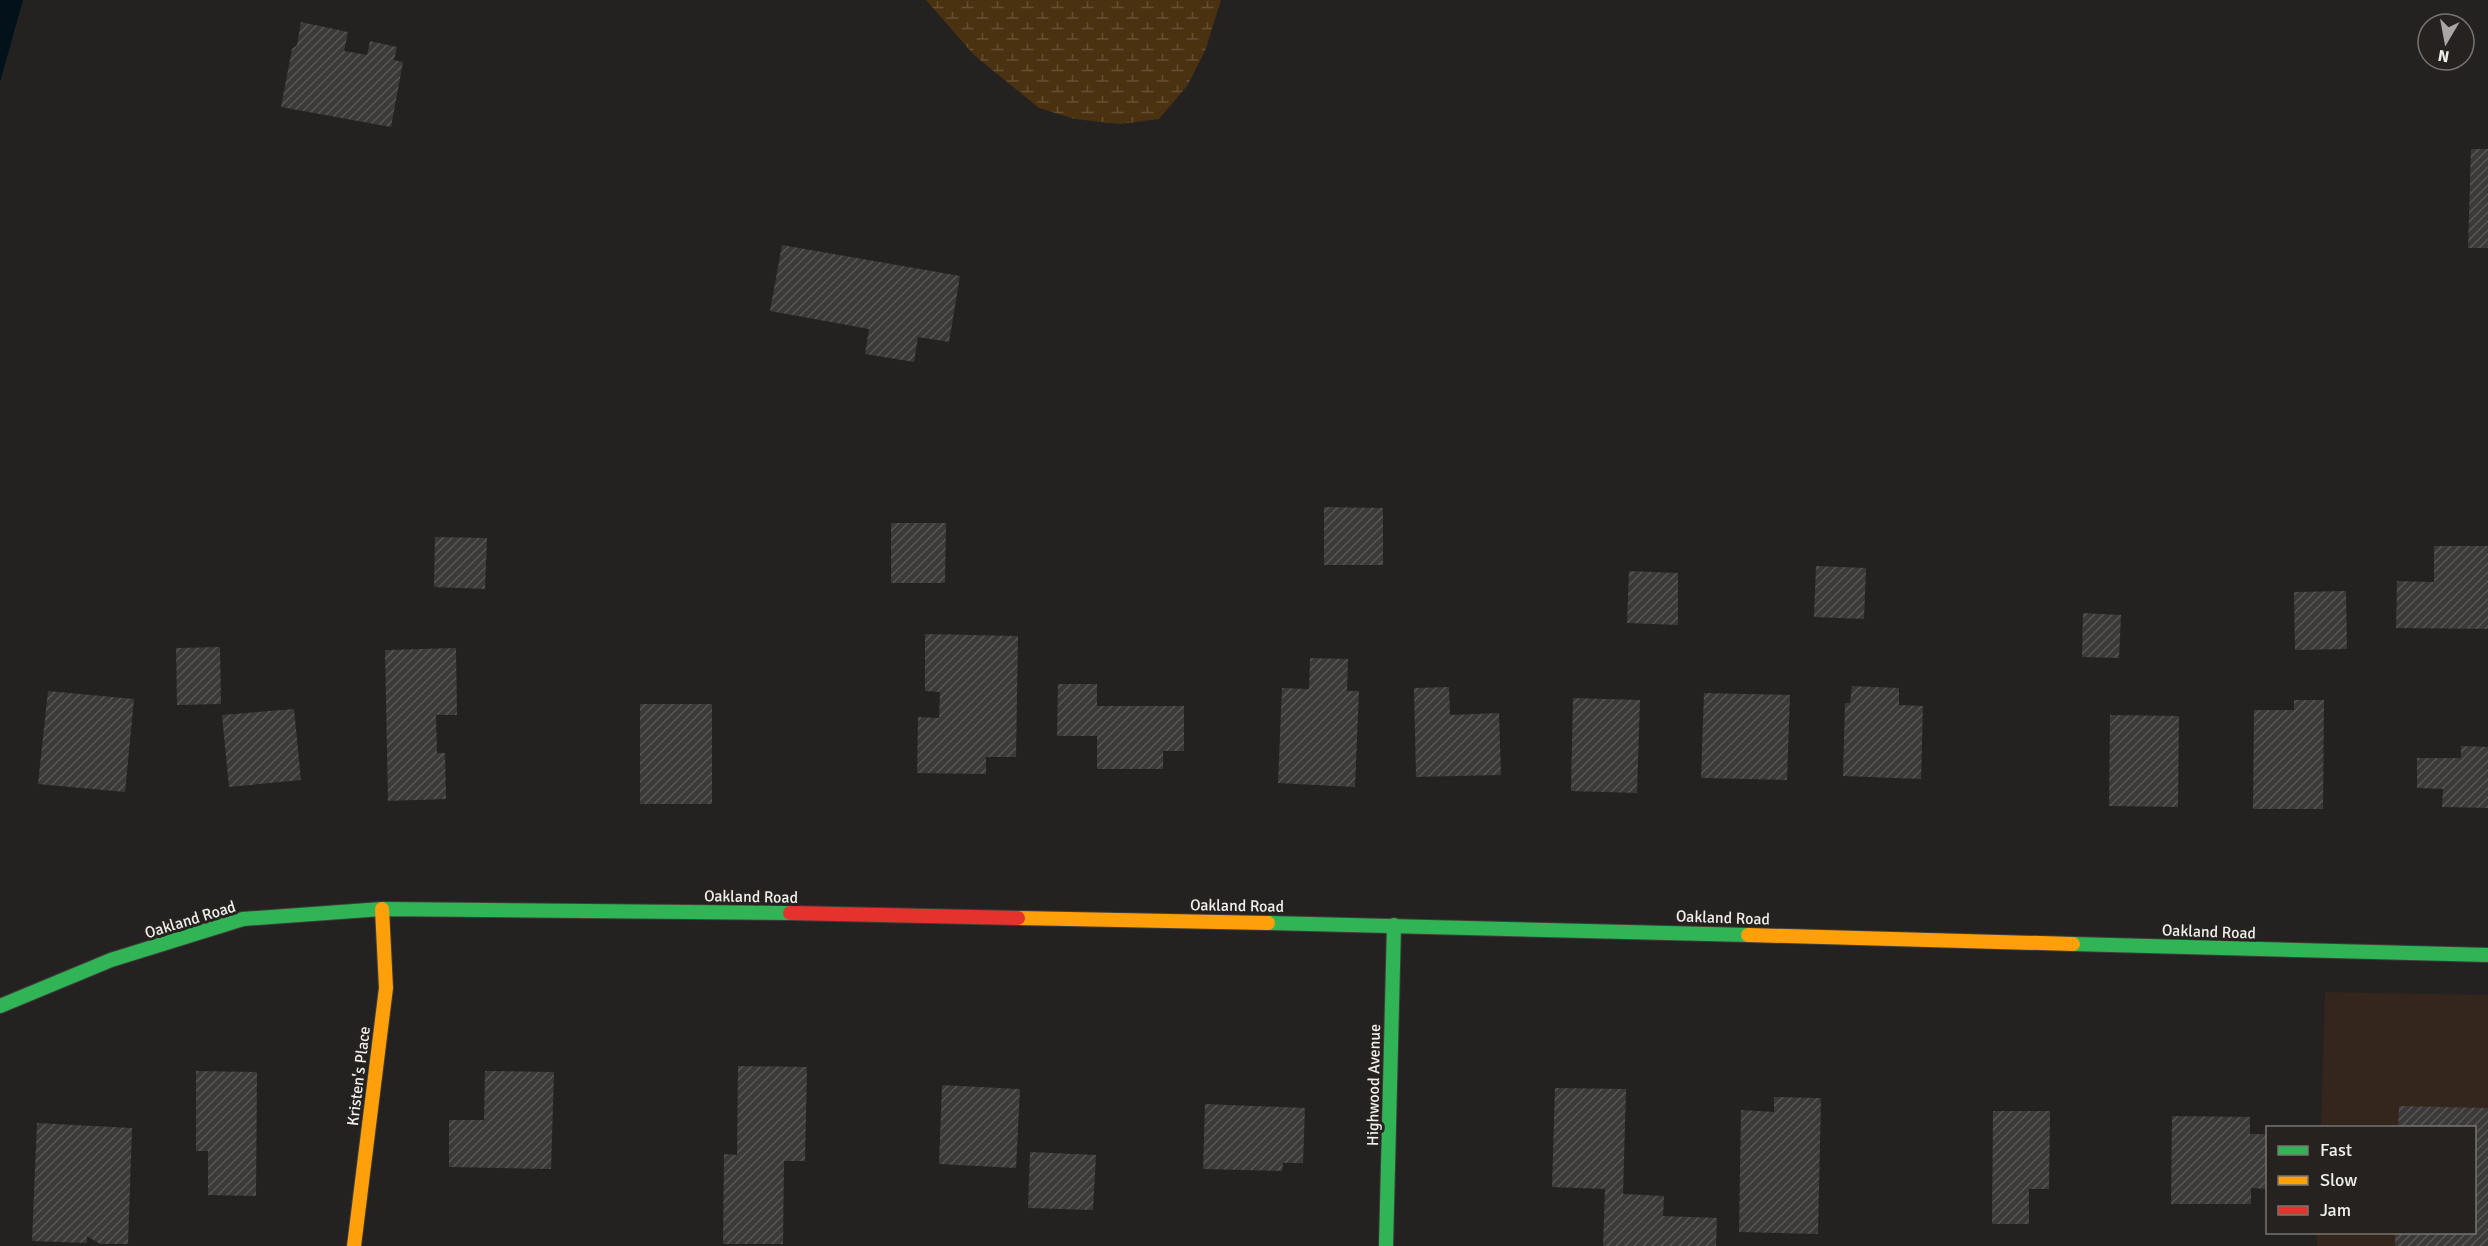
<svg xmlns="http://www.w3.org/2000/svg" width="2488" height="1246" viewBox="0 0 2488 1246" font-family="Signika,sans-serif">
  <defs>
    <pattern id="wetland-marsh" width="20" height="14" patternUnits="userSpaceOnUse" patternTransform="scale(1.5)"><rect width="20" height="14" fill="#4a3110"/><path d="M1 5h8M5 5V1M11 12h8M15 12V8" fill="none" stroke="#654f33"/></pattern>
    <pattern id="building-hatch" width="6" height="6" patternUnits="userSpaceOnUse" patternTransform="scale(1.5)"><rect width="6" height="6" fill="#3c3a39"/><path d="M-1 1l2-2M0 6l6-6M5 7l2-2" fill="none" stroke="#595756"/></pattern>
  </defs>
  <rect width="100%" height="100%" fill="#242220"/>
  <path fill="#34251d" d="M 2325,992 L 2488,995 L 2488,1246 L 2317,1246 L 2317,1233 L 2474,1232 L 2474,1128 L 2321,1127 Z"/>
  <path fill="url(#wetland-marsh)" d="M 926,0 L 1221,0 L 1205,51 L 1187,86 L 1159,119 L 1120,124 L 1075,119 L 1039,108 L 974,55 Z"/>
  <path fill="#03111b" d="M 0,0 L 23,0 L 0,82 Z"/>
  <g fill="url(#building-hatch)">
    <path d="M 301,22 L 348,32 L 344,51 L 367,55 L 370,41 L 397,47 L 394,60 L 403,62 L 391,127 L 281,107 L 292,49 L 297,45 Z"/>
    <path d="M 2471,149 L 2488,149 L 2488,248 L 2468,248 Z"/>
    <path d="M 782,245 L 960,276 L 949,342 L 918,337 L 914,362 L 865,354 L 869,329 L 770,311 Z"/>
    <path d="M 1324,507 L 1383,508 L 1383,565 L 1324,565 Z"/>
    <path d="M 891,523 L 946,523 L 945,583 L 891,583 Z"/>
    <path d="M 435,537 L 487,538 L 485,589 L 434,587 Z"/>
    <path d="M 2434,546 L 2488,546 L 2488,629 L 2396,628 L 2397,581 L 2434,582 Z"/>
    <path d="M 1816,566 L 1866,568 L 1864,619 L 1814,617 Z"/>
    <path d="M 1629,571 L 1678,573 L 1678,625 L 1627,623 Z"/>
    <path d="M 2346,591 L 2347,649 L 2295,650 L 2294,592 Z"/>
    <path d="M 2083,613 L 2121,615 L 2119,658 L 2082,657 Z"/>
    <path d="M 925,634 L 1018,636 L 1016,757 L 986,757 L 986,774 L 917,773 L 918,717 L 939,718 L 940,692 L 925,691 Z"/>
    <path d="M 220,647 L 221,704 L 177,705 L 176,648 Z"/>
    <path d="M 456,648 L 457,715 L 436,715 L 437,753 L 445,753 L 446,799 L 388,801 L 385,650 Z"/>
    <path d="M 1310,658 L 1348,659 L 1347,691 L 1359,691 L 1355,787 L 1278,783 L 1282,688 L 1309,689 Z"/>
    <path d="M 1058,684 L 1097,684 L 1097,706 L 1184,706 L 1184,751 L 1163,751 L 1163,769 L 1097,769 L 1097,736 L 1057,736 Z"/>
    <path d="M 1852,686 L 1899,688 L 1899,705 L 1923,706 L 1921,779 L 1843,776 L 1845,703 L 1850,703 Z"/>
    <path d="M 1449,687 L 1450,715 L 1499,713 L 1501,775 L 1416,777 L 1414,688 Z"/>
    <path d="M 48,691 L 134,699 L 125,792 L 38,784 Z"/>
    <path d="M 1704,693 L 1790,695 L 1787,780 L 1701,778 Z"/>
    <path d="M 1573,698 L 1640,700 L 1637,793 L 1571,791 Z"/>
    <path d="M 2294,700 L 2324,700 L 2323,809 L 2253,809 L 2254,710 L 2294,710 Z"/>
    <rect x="640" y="704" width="72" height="100"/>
    <path d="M 294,709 L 301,780 L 229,787 L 222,715 Z"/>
    <path d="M 2110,715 L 2179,716 L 2178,807 L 2109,806 Z"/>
    <path d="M 2461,746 L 2488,747 L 2488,808 L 2442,807 L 2443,789 L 2417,788 L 2417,758 L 2461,758 Z"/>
    <path d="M 738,1066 L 807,1067 L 805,1161 L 784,1161 L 783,1244 L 723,1244 L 724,1154 L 737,1155 Z"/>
    <path d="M 196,1071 L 257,1072 L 256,1196 L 208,1195 L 208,1151 L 196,1151 Z"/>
    <path d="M 485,1071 L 554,1072 L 551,1169 L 449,1167 L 449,1120 L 484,1120 Z"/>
    <path d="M 942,1085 L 1020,1089 L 1016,1168 L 939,1164 Z"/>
    <path d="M 1555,1088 L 1626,1089 L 1623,1194 L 1664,1196 L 1663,1216 L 1717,1218 L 1716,1246 L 1603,1246 L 1605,1189 L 1552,1187 Z"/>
    <path d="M 1774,1097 L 1821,1098 L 1818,1234 L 1739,1232 L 1741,1110 L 1774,1112 Z"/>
    <path d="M 1205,1104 L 1305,1108 L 1303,1163 L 1283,1163 L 1282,1171 L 1203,1169 Z"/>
    <path d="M 2399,1106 L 2488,1108 L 2488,1246 L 2395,1246 L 2395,1232 L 2474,1232 L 2474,1128 L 2398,1128 Z"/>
    <path d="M 1993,1111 L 2050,1111 L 2049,1189 L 2029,1189 L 2029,1224 L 1992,1224 Z"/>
    <path d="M 2172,1116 L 2250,1117 L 2250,1134 L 2268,1134 L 2268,1189 L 2251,1188 L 2251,1204 L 2171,1204 Z"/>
    <path d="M 37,1123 L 132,1128 L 128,1244 L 100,1244 L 87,1236 L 87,1243 L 32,1241 Z"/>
    <path d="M 1030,1152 L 1096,1155 L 1093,1210 L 1028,1208 Z"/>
  </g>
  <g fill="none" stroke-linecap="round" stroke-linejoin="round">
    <g stroke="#3e3d3b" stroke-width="16">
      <g id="fast">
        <path d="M 1268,923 L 1748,935"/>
        <path d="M 2073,944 L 2488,955"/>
        <path d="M 0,1006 L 111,960 L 243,919 L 382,909 L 790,913"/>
        <path d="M 1386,1246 L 1394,925"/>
      </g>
    </g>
    <g stroke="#3e3d3b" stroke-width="16">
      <g id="slow">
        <path d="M 1018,918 L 1268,923"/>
        <path d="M 1748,935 L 2073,944"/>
        <path d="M 354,1246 L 386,988 L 382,909"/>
      </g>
    </g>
    <g stroke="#3e3d3b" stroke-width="16">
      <path id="jam" d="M 790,913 L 1018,918"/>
    </g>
    <use href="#fast" stroke="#30b455" stroke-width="14"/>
    <use href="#slow" stroke="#ff9f0a" stroke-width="14"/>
    <use href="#jam" stroke="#e5322d" stroke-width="14"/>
  </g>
  <g text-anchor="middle" stroke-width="6" stroke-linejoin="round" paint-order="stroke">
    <g font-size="16" fill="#f1efec" stroke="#25221f">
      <text transform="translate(751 896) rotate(1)" y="6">Oakland Road</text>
      <text transform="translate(1237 905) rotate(1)" y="6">Oakland Road</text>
      <text transform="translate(1723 917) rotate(2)" y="6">Oakland Road</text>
      <text transform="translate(190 919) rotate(-17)" y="6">Oakland Road</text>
      <text transform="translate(2209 931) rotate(2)" y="6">Oakland Road</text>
      <text transform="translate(358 1076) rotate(-83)" y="6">Kristen's Place</text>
      <text transform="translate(1373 1085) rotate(-89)" y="6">Highwood Avenue</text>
    </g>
  </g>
  <rect x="2266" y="1126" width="210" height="108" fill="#25221f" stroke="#777471" stroke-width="1.5"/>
  <rect x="2278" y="1146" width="30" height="9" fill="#30b455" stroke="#777471" stroke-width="1.5"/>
  <text x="2320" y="1156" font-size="18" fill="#f1efec">Fast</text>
  <rect x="2278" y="1176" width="30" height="9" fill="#ff9f0a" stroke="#777471" stroke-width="1.5"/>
  <text x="2320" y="1186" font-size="18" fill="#f1efec">Slow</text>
  <rect x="2278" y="1206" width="30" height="9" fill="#e5322d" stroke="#777471" stroke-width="1.5"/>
  <text x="2320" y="1216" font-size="18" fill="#f1efec">Jam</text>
  <g transform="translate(2446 42) rotate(190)"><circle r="28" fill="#25221f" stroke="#777471" stroke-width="1.5"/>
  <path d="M0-4.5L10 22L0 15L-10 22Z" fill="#a9a7a5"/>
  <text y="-9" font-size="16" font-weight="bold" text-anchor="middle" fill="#f1efec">N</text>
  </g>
</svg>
